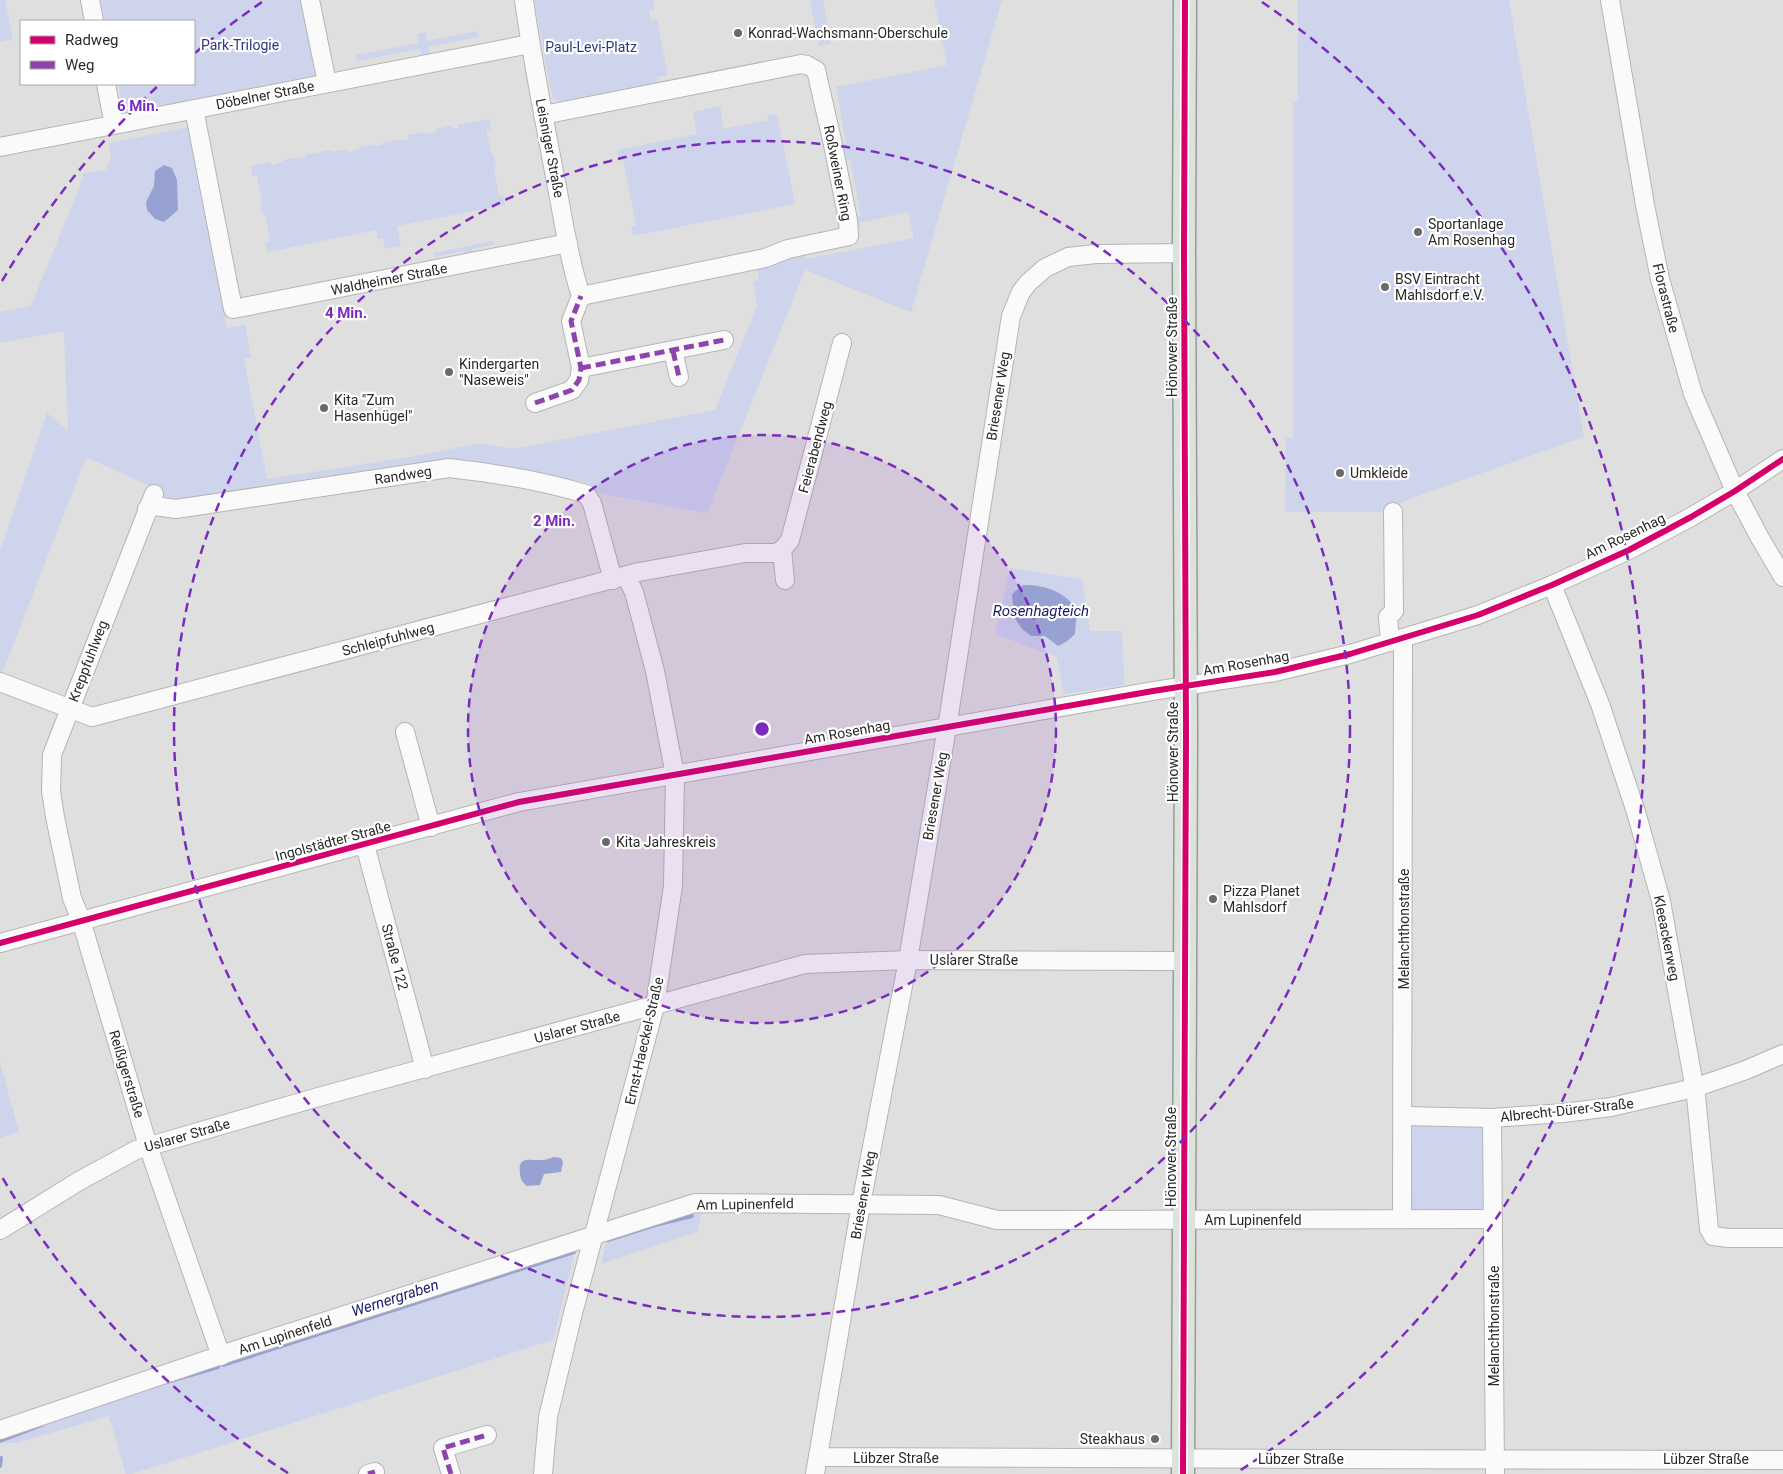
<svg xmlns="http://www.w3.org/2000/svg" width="1783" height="1474" viewBox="0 0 1783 1474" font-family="Roboto,sans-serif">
  <rect width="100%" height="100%" fill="#dedfde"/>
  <g fill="#ced4ec">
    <path d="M 0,0 L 5,0 L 13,39 L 0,42 Z"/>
    <path d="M 100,0 L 304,0 L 319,76 L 124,113 L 118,84 L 194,84 L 194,21 L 105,21 Z"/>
    <path d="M 534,0 L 653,0 L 655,9 L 649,11 L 651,21 L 657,20 L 668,75 L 657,77 L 657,82 L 560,101 L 554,99 L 552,95 Z"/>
    <path d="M 810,0 L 823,0 L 831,43 L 819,46 Z"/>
    <path d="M 934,0 L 1002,0 L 911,312 L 805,270 L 707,513 L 598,493 L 591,484 L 581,481 L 457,464 L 176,505 L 160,498 L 161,491 L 86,457 L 0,679 L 0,551 L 47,413 L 68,431 L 64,331 L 0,343 L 0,312 L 31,306 L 83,178 L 82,174 L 106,170 L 111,157 L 109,143 L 188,127 L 227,328 L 245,325 L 251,358 L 244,359 L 267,479 L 404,458 L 481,443 L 512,449 L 715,410 L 757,306 L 753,282 L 758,280 L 758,267 L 804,250 L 806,259 L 914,238 L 908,212 L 859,223 L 860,229 L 854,228 L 852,218 L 861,216 L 850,159 L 840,161 L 837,145 L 846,143 L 836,87 L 947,65 Z"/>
    <path d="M 1298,0 L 1509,0 L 1584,437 L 1409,499 L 1381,512 L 1285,512 L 1286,438 L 1293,438 L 1293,103 L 1298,101 Z"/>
    <path d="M 477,31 L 478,37 L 428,47 L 430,56 L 422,58 L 420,49 L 357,61 L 356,55 L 419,43 L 417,34 L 425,32 L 427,41 Z"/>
    <path d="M 720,106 L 724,129 L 768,120 L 767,116 L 777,114 L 795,204 L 633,236 L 631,226 L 636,225 L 623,160 L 619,160 L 617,150 L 697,134 L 693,112 Z"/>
    <path d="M 489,119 L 491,129 L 486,130 L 492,156 L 494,156 L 496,168 L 494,169 L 499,195 L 503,195 L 505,205 L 397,226 L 401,246 L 385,249 L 383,239 L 378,239 L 376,230 L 268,252 L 265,242 L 270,241 L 265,215 L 262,215 L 260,202 L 262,202 L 257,176 L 252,176 L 251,166 L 270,162 L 271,165 L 283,162 L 283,160 L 298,157 L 299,159 L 305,158 L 305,155 L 331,150 L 332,152 L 347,149 L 348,152 L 360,149 L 360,147 L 375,144 L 376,146 L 382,145 L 382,143 L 401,139 L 402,141 L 408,140 L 408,135 L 423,132 L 424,134 L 437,132 L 436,129 L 451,126 L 452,129 L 458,128 L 458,125 Z"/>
    <path d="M 493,241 L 493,245 L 472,249 L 473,256 L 466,258 L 464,251 L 435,257 L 434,253 Z"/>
    <path d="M 1010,568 L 1082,579 L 1090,631 L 1122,631 L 1124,685 L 1064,694 L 1057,657 L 995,634 Z"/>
    <path d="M 0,1063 L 19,1132 L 0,1138 Z"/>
    <path d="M 1483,1123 L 1486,1207 L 1482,1212 L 1416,1214 L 1411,1210 L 1410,1128 L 1413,1124 Z"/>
    <path d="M 702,1210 L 697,1232 L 601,1264 L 608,1235 Z"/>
    <path d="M 576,1246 L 553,1340 L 132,1474 L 126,1474 L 109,1416 L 16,1443 L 0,1443 L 0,1435 Z"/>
  </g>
  <g fill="#97a2d3">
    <path d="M 164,165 L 172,168 L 177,180 L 178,210 L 164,222 L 155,219 L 147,210 L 146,202 L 154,186 L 155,171 Z"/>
    <path d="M 1023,585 C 1047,585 1068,592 1079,615 L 1076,620 L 1075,634 L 1066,642 L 1058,646 L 1045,636 L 1031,636 L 1022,629 L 1014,617 L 1012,594 Z"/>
    <path d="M 554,1157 L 561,1158 L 563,1162 L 561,1172 L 544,1174 L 540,1185 L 527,1186 C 522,1182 520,1179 520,1172 C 517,1155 532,1161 542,1160 C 546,1160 550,1158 554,1157 Z"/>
  </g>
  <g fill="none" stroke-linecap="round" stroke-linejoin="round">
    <g stroke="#97a2d3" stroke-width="4">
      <path d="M 608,1240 L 655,1225 L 692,1216"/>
      <path d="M 223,1365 L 574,1252"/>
      <path d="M 167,1382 L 218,1367"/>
      <path d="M 0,1441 L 42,1425"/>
      <path d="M 0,1466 L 1,1458"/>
    </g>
    <g stroke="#b4b5b4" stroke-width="20">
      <g id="minor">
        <path d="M 90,0 L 94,21"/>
        <path d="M 310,0 L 327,83"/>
        <path d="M 524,0 C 532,59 544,118 555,177 C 563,216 568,257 581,296"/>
        <path d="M 1610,0 L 1645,205 L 1660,279 L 1693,394 L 1735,491 L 1760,538 L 1783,577"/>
        <path d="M 106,84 L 114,125"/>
        <path d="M 194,109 L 233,309 L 568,243"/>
        <path d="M 543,115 L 801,64 L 807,65 L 816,70 L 832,140 L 848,220 L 849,236 L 788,249 L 765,258 L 581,296"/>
        <path d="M 0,147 L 530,44"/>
        <path d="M 673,351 L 679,377"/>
        <path d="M 581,368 L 724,340"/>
        <path d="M 535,403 L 572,390 L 579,380 L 581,368 L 571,321 L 581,296"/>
        <path d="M 154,494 L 52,755 L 51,791 L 55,817 L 72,898 L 81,920 L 148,1146 L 221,1356"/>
        <path d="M 147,509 L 155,506 L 176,509 L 449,468 C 495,473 542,481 586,494 L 592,503 L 613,580"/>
        <path d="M 1393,512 L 1394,611"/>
        <path d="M 782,550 L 790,540 L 842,343"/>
        <path d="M 782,550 L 785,580"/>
        <path d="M 1552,585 L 1600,704 L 1636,812 L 1661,901 L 1696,1096 L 1709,1229 L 1713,1236 L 1729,1238 L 1783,1238"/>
        <path d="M 1390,642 L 1388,617 L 1394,611"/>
        <path d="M 0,682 L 92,717 L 639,572 L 745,553 L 775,553 L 782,550"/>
        <path d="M 405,732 L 431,827"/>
        <path d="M 365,845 L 425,1069"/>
        <path d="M 0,943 L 519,802 L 1153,691 L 1275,672 L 1350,654 L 1478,615 L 1552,585 L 1629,550 L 1691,517 L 1735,491 L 1783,459"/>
        <path d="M 1403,1116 L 1492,1118 L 1563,1113 L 1611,1107 L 1694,1088 L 1746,1070 L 1783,1054"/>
        <path d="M 1492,1118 L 1495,1474"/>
        <path d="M 1402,1219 L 1403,639"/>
        <path d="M 0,1230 L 79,1181 L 136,1150 L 315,1098 L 805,964 L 908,960 L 1185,961"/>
        <path d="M 0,1430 L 239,1349 L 695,1203 L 939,1205 L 997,1220 L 1493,1219"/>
        <path d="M 818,1456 L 827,1457 C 1146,1459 1464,1459 1783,1460"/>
        <path d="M 368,1474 L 375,1472"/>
        <path d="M 451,1474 L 443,1448 L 487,1435"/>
        <path d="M 543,1474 L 548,1417 L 573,1313 L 655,1006 L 673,886 L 675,775 L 655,671 L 634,592 L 626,576"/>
        <path d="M 815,1474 L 861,1204 L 908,960 L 949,715 L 1011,316 L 1021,292 L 1028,283 L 1045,268 L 1068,257 L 1096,254 L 1184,253"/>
      </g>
    </g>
    <g stroke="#969e94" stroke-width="25">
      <path id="major" d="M 1183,1474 L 1186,735 L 1184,253 L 1185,0"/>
    </g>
    <use href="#minor" stroke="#fafafa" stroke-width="18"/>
    <use href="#major" stroke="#dee2dd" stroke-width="22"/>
    <g stroke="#8e44ad" stroke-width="5" stroke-dasharray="10 5" stroke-linecap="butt">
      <path d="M 673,351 L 679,377"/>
      <path d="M 581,368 L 724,340"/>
      <path d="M 535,403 L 572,390 L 579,380 L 581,368 L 571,321 L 581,296"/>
      <path d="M 368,1474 L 375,1472"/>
      <path d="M 451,1474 L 443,1448 L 487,1435"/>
    </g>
    <g stroke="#fff" stroke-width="9">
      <g id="cycleway">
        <path d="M 0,943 L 519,802 L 1153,691 L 1275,672 L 1350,654 L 1478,615 L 1552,585 L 1629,550 L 1691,517 L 1735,491 L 1783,459"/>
        <path d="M 1183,1474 L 1186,735 L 1184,253 L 1185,0"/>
      </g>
    </g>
    <use href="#cycleway" stroke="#d6006c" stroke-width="6"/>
  </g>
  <circle cx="762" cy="729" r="294" fill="#7b2cbf" fill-opacity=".12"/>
  <g fill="none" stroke="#7b2cbf" stroke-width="2.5" stroke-dasharray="9 6">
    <circle cx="762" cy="729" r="294"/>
    <circle cx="762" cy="729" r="588"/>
    <path d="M288 1473A882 882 0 0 1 2 1177M2 281A882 882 0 0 1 160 84M195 53A882 882 0 0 1 262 2M1262 2A882 882 0 0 1 1236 1473"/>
  </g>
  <g fill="#686968" stroke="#fff" stroke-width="2">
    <circle cx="738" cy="33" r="5"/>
    <circle cx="1418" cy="232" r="5"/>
    <circle cx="1385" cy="287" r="5"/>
    <circle cx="449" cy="372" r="5"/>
    <circle cx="324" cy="408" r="5"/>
    <circle cx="1340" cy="473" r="5"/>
    <circle cx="606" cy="842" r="5"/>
    <circle cx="1213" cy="899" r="5"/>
    <circle cx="1155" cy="1439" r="5"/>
  </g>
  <g text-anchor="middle" stroke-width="4.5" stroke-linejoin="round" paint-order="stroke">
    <g font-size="14" fill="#292a28" stroke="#fff" text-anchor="start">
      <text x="748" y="38">Konrad-Wachsmann-Oberschule</text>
      <text x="1428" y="229">Sportanlage<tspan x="1428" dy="16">Am Rosenhag</tspan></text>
      <text x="1395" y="284">BSV Eintracht<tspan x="1395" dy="16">Mahlsdorf e.V.</tspan></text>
      <text x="459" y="369">Kindergarten<tspan x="459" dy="16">"Naseweis"</tspan></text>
      <text x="334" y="405">Kita "Zum<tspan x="334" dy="16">Hasenhügel"</tspan></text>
      <text x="1350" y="478">Umkleide</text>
      <text x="616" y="847">Kita Jahreskreis</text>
      <text x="1223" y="896">Pizza Planet<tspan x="1223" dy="16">Mahlsdorf</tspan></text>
      <text x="1145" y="1444" text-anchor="end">Steakhaus</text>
    </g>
    <g font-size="14" fill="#2d3587" stroke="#fff">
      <text x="240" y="50">Park-Trilogie</text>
      <text x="591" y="52">Paul-Levi-Platz</text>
    </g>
    <g font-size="14" fill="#292a28" stroke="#fff">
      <text transform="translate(265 95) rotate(-11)" y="5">Döbelner Straße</text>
      <text transform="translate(550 148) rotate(79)" y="5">Leisniger Straße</text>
      <text transform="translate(838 173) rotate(79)" y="5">Roßweiner Ring</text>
      <text transform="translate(389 279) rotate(-11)" y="5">Waldheimer Straße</text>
      <text transform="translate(1666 298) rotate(76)" y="5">Florastraße</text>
      <text transform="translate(1172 347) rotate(-90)" y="5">Hönower Straße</text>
      <text transform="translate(998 396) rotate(-81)" y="5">Briesener Weg</text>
      <text transform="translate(815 447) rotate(-75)" y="5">Feierabendweg</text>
      <text transform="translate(403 475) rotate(-9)" y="5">Randweg</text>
      <text transform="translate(1625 536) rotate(-26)" y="5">Am Rosenhag</text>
      <text transform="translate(388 639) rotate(-15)" y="5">Schleipfuhlweg</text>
      <text transform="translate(88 661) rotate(-69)" y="5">Kreppfuhlweg</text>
      <text transform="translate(1246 663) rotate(-10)" y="5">Am Rosenhag</text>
      <text transform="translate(847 732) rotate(-10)" y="5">Am Rosenhag</text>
      <text transform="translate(1173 752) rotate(-90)" y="5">Hönower Straße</text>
      <text transform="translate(935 796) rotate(-80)" y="5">Briesener Weg</text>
      <text transform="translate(333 841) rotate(-15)" y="5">Ingolstädter Straße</text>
      <text transform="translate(1404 929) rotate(-90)" y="5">Melanchthonstraße</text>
      <text transform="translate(1667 938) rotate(79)" y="5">Kleeackerweg</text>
      <text transform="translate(395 957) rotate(75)" y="5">Straße 122</text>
      <text x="974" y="965">Uslarer Straße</text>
      <text transform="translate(577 1027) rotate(-15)" y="5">Uslarer Straße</text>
      <text transform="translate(644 1041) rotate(-77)" y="5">Ernst-Haeckel-Straße</text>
      <text transform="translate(127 1074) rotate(73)" y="5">Reißigerstraße</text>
      <text transform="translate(1567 1110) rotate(-6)" y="5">Albrecht-Dürer-Straße</text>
      <text transform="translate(187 1135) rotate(-16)" y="5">Uslarer Straße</text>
      <text transform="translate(1171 1157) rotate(-90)" y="5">Hönower Straße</text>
      <text transform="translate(863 1195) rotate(-80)" y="5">Briesener Weg</text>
      <text transform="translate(745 1204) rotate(-1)" y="5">Am Lupinenfeld</text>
      <text x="1253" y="1225">Am Lupinenfeld</text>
      <text transform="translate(1494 1326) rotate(-90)" y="5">Melanchthonstraße</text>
      <text transform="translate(285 1335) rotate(-18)" y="5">Am Lupinenfeld</text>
      <text x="896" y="1463">Lübzer Straße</text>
      <text x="1301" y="1464">Lübzer Straße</text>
      <text x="1706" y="1464">Lübzer Straße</text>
    </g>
    <g font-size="15" font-style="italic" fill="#1b1b6c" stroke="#fff">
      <text x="1041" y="616">Rosenhagteich</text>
      <text transform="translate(395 1298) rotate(-18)" y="5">Wernergraben</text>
    </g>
  </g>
  <circle cx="762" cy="729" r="8" fill="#7b2cbf" stroke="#fff" stroke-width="2.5"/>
  <g font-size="15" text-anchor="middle" font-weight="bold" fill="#7b2cbf" stroke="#fff" stroke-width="4.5" stroke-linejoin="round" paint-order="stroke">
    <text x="138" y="111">6 Min.</text>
    <text x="346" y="318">4 Min.</text>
    <text x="554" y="526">2 Min.</text>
  </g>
  <rect x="20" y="20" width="175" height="65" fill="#ffffff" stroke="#a9aaa9"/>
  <rect x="30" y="36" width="25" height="8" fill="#d6006c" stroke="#a9aaa9"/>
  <text x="65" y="45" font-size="15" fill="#292a28">Radweg</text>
  <rect x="30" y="61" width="25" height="8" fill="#8e44ad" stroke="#a9aaa9"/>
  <text x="65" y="70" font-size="15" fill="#292a28">Weg</text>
</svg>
